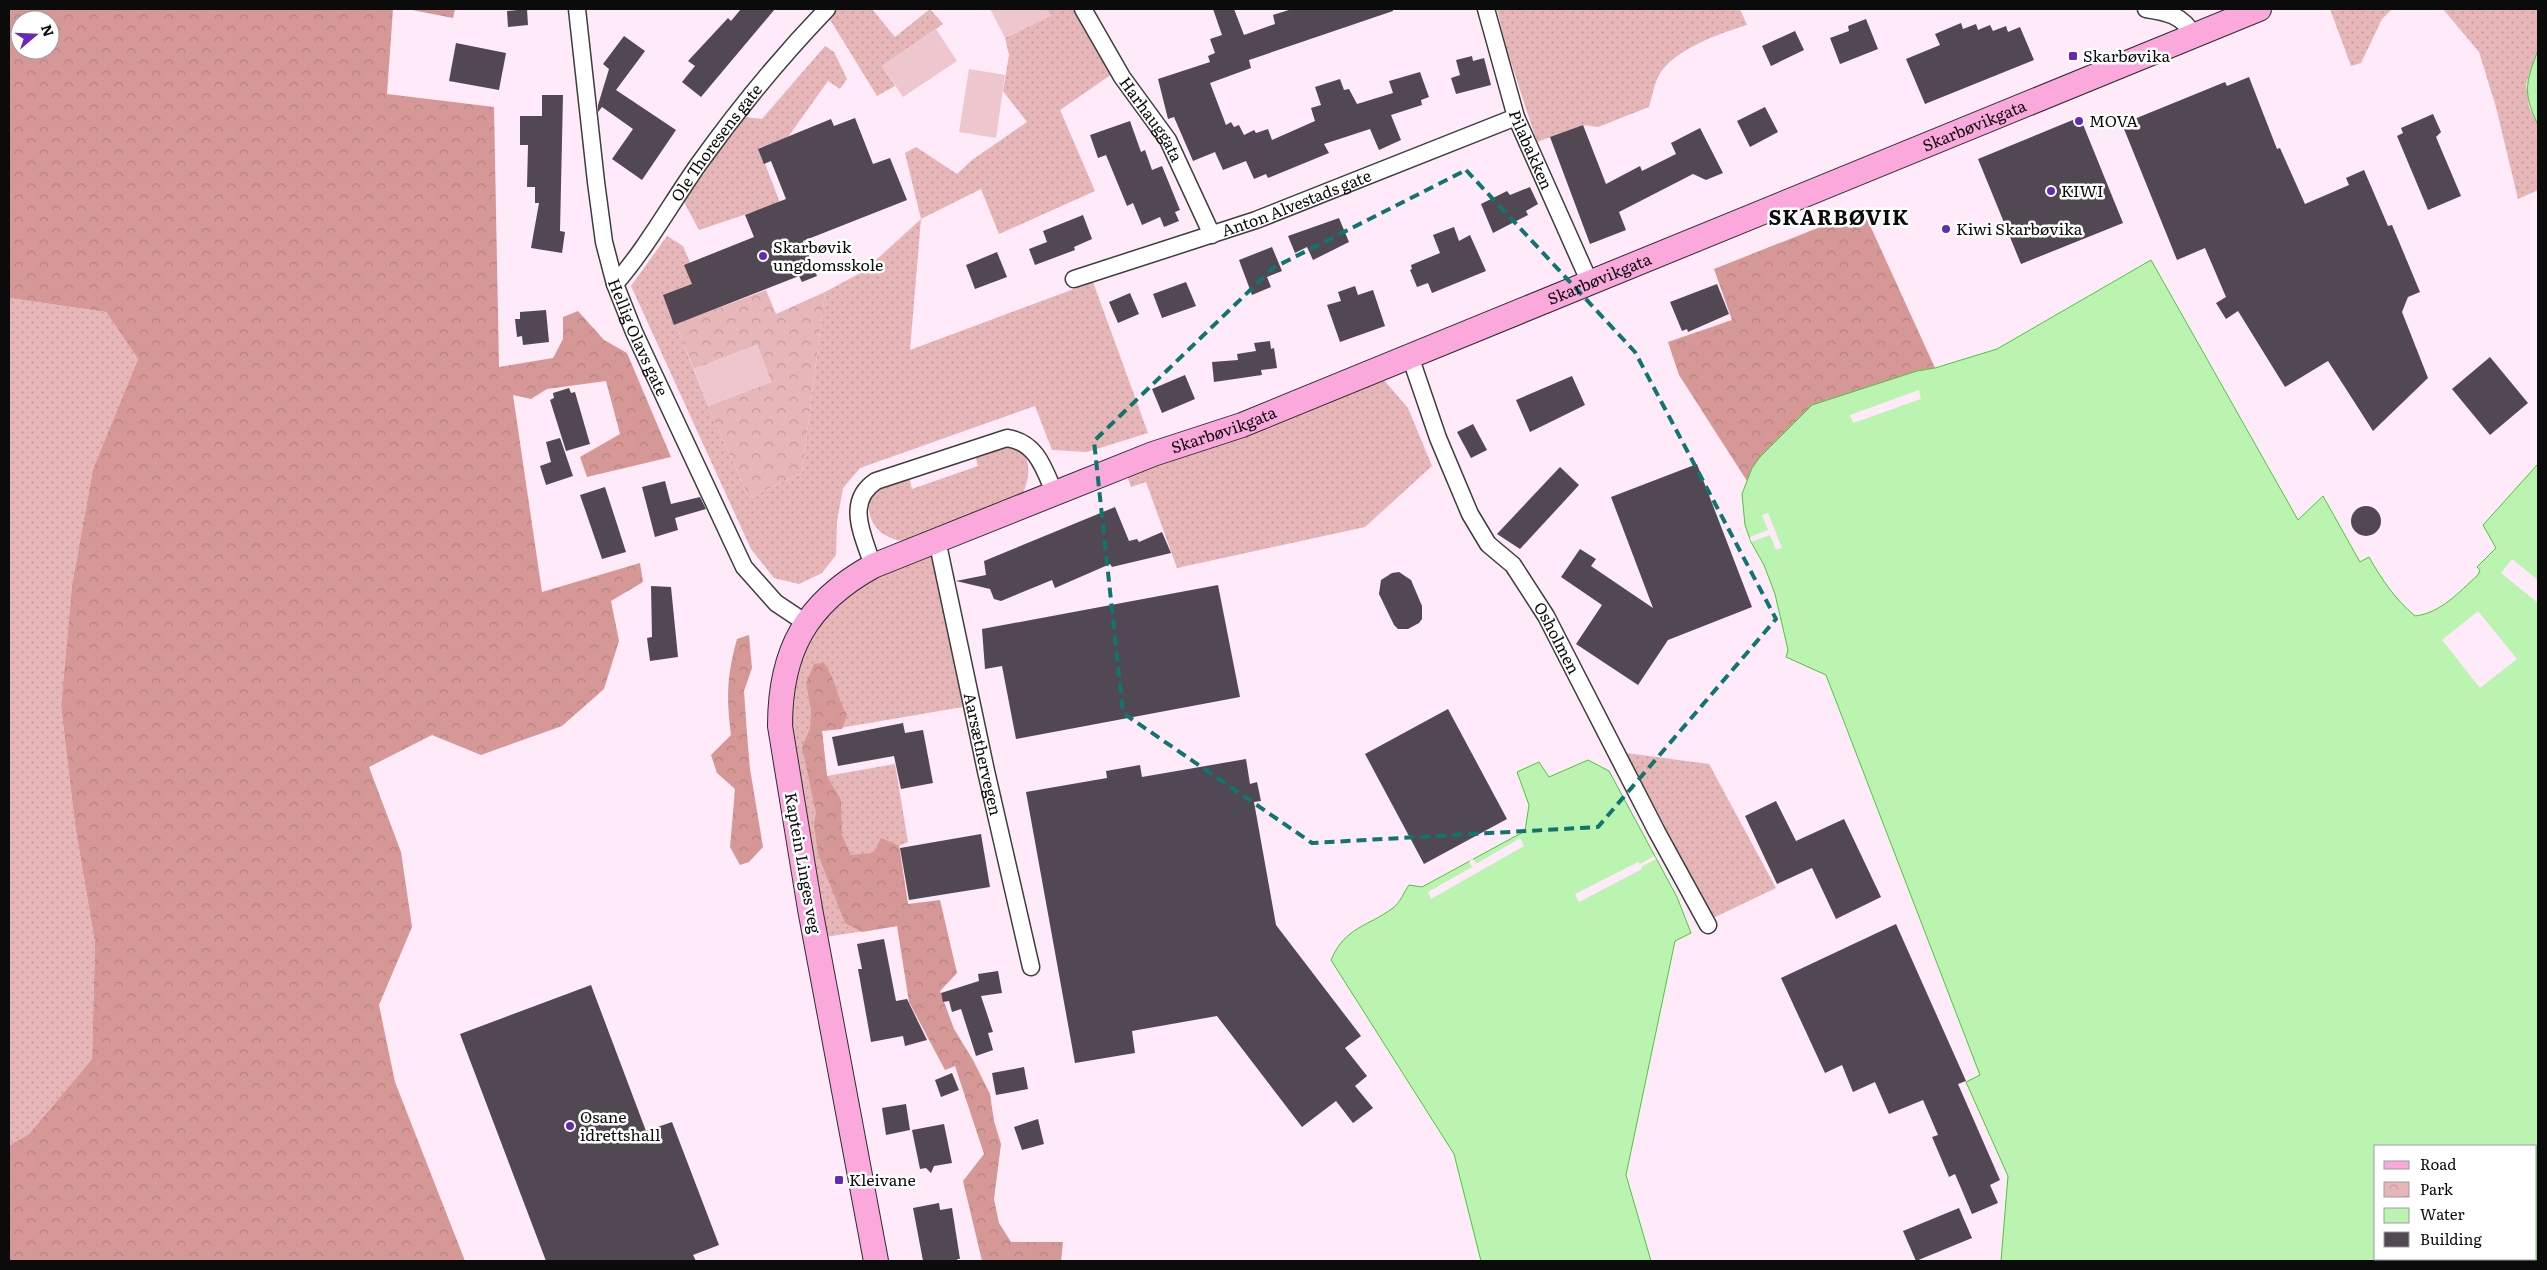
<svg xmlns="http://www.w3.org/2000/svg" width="2547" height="1270" viewBox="0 0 2547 1270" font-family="Literata,serif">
  <defs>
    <pattern id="grass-dots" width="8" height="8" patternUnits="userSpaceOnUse" patternTransform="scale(1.25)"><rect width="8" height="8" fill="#e6b6b8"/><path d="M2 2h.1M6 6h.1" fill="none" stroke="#c49b9d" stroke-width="1.8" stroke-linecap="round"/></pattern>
    <pattern id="forest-crowns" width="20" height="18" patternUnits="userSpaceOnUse" patternTransform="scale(1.25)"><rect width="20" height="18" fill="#d69896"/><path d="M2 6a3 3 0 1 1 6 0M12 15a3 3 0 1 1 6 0" fill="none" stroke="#b68280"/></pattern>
    <pattern id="park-crowns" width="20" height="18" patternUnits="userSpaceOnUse" patternTransform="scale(1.25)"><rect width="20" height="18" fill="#e6b6b8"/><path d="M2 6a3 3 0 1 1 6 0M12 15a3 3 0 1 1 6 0" fill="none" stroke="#c49b9d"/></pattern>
  </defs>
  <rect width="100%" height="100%" fill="#feeaf9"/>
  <g fill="url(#grass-dots)">
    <path d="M 838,9 L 872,9 L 895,37 L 930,9 L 943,24 L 882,66 L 895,86 L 877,96 L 829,18 Z"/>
    <path d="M 1047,9 L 1077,9 L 1112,74 L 1060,110 L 1095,191 L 999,234 L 981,189 L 921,219 L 910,350 L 1093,282 L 1148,433 L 1087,452 L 1052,450 L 1035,406 L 860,468 L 843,488 L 837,521 L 836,555 L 822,573 L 799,584 L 774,578 L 751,549 L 631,286 L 667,236 L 683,246 L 699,283 L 676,324 L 708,406 L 749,498 L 802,473 L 825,292 L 864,271 L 921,219 L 905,153 L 916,147 L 957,174 L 972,160 L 1027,122 L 1003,91 L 1009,55 L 1005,38 L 1050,16 Z"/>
    <path d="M 1497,9 L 1740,9 L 1747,25 C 1720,33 1672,50 1658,77 C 1654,85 1652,97 1649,107 L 1598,127 L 1583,125 L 1537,142 L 1506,47 Z"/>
    <path d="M 2330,9 L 2392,9 L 2382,19 L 2361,63 L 2351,66 Z"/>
    <path d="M 2443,9 L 2538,9 L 2538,50 L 2526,84 L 2529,107 L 2538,125 L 2538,190 L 2518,199 L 2496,107 L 2479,52 Z"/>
    <path d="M 825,46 L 834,52 L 847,79 L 840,89 L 828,81 L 788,137 L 759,148 L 780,203 L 699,230 L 684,202 L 744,117 L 762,119 Z"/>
    <path d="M 9,298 L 106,312 L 138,359 L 93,469 L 72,585 L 61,706 L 75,825 L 95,943 L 92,1059 L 29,1134 L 9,1146 Z"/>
    <path d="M 1383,379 L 1408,408 L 1432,466 L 1365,527 L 1177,568 L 1146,482 L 1131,487 L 1127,475 Z"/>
    <path d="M 996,448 L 1011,448 L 1023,451 C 1032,468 1028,480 1022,497 L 914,541 C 904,541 896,541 887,536 C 869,528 861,500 878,487 C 886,482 900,480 909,477 L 912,489 L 978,466 L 975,455 Z"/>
    <path d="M 931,554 L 963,707 L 822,731 L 827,776 L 895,764 L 908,842 L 899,846 L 908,905 L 897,926 L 825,937 L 788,732 L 798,665 L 814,629 L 838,602 L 873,575 Z"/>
    <path d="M 1626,753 L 1709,764 L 1776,888 L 1713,918 Z"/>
  </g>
  <g fill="url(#forest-crowns)" fill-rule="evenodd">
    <path d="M 9,9 L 393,9 L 387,94 L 494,107 L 499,367 L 553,358 L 563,339 L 563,317 L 578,311 L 604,340 L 627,353 L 671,457 L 587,477 L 580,457 L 620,434 L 606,381 L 547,389 L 531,399 L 513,395 L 542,592 L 640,563 L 643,582 L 611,601 L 619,641 L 604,689 L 562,726 L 481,755 L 432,735 L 369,767 L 401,852 L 412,927 L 379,1005 L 395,1082 L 465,1261 L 9,1261 L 9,1146 L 29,1134 L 92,1059 L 95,943 L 75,825 L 61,706 L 72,585 L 93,469 L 138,359 L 106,312 L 9,298 ZM 20,20 L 50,20 L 50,50 L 20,50 Z"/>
    <path d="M 407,9 L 455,9 L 453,18 Z"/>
    <path d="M 1863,210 L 1935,368 L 1917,371 L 1752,468 L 1747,481 L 1679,375 L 1668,342 L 1732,320 L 1714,269 Z"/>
    <path d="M 749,635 L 752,668 L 744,691 L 747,734 L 750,769 L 763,847 L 749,862 L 740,865 L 730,847 L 735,789 L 717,773 L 711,755 L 731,735 C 726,698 727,675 737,639 Z"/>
    <path d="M 824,663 C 836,679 837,698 847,715 L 842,729 L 822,731 L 827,776 L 841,800 L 842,836 L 851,855 L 873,853 L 881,838 L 899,846 L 908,904 L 940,900 L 957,973 L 940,991 L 954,1029 L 973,1060 L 990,1094 L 994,1121 L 1001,1144 L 994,1199 L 999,1223 L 1011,1242 L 1063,1242 L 1061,1261 L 982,1261 L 963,1181 L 984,1154 L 955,1066 L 945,1070 L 909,1002 L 897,926 L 862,932 L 845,923 L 818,854 L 814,824 L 816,813 L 802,747 L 810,729 L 811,710 L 806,683 L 814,664 Z"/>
  </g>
  <path fill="url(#park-crowns)" d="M 766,290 L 776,314 L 825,292 L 802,473 L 749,498 L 708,406 L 771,382 L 757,345 L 694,369 L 676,324 Z"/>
  <g fill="#eec7ce">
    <path d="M 990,9 L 1047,9 L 1051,16 L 1005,38 Z"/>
    <path d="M 936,29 L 957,61 L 903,97 L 882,66 Z"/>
    <path d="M 969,69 L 1005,75 L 996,138 L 959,132 Z"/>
    <path d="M 757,345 L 771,382 L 708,406 L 694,369 Z"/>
  </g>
  <g fill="#bbf3b1" stroke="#4ec63c" fill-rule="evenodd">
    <path d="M 2538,50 L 2538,125 C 2522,91 2526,83 2538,50 Z"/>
    <path d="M 2151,260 L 2298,520 L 2323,496 L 2360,562 L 2369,557 C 2382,580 2395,599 2415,616 C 2441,613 2459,592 2478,575 L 2480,570 L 2477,567 L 2496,548 L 2483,525 L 2538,464 L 2538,1261 L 2001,1261 L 2008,1176 L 1966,1082 L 1980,1075 L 1826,675 L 1786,657 L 1788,650 L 1775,594 L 1764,565 L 1751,542 L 1745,525 L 1742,494 L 1752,468 L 1760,457 L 1812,405 L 1917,371 L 1935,368 L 1997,349 ZM 2376,1146 L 2536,1146 L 2536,1259 L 2376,1259 Z"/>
    <path d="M 1588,760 L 1609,771 L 1677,897 L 1691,933 L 1675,941 L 1626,1175 L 1651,1261 L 1481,1261 L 1454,1154 L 1331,960 C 1345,927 1367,927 1393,908 C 1400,903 1404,892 1409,885 L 1422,887 L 1525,831 L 1529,805 L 1517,772 L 1539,762 L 1549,777 Z"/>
  </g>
  <g fill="#feeaf9">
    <path d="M 1919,390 L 1921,399 L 1853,423 L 1850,415 Z"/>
    <path d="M 1768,513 L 1782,548 L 1776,550 L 1770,535 L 1751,542 L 1750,537 L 1768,530 L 1762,515 Z"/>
    <path d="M 2512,559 L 2538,580 L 2538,603 L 2501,573 Z"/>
    <path d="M 2478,611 L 2517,659 L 2480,688 L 2442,640 Z"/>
    <path d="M 1520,838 L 1524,846 L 1431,899 L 1428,892 L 1472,867 L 1469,861 L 1473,859 L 1476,864 Z"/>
    <path d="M 1654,856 L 1656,859 L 1641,867 L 1642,869 L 1579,902 L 1575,894 L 1638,862 L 1640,864 Z"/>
  </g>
  <g fill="#524853">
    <path d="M 527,9 L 528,25 L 508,27 L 507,11 Z"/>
    <path d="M 741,9 L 775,9 L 701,97 L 682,82 L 695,66 L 688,61 L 728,18 L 731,21 Z"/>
    <path d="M 1213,9 L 1234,9 L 1244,35 L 1275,24 L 1273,15 L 1292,9 L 1393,9 L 1393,11 L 1249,60 L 1251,68 L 1210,83 L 1226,125 L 1231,122 L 1234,127 L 1239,125 L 1244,135 L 1254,130 L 1256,133 L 1268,129 L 1272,140 L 1315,121 L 1311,108 L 1321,105 L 1315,87 L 1340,79 L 1344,90 L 1349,89 L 1357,104 L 1393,93 L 1389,81 L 1420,72 L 1429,97 L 1421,100 L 1422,105 L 1391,115 L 1401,140 L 1379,150 L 1370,129 L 1324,144 L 1329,153 L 1268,178 L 1266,174 L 1254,179 L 1246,161 L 1223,170 L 1215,152 L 1193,161 L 1174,117 L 1168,119 L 1158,79 L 1210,62 L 1208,56 L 1215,53 L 1210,39 L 1222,35 Z"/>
    <path d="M 1866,19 L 1878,49 L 1840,64 L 1830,38 L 1849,31 L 1848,26 Z"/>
    <path d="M 1961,23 L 1963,29 L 1976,24 L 1978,30 L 1990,25 L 1993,31 L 2006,26 L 2008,32 L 2020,27 L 2034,60 L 1925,104 L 1906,59 L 1940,45 L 1935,34 Z"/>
    <path d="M 1795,31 L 1804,50 L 1771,66 L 1762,46 Z"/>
    <path d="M 624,36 L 645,51 L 616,90 L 676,130 L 642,180 L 612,159 L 633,129 L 602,107 L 598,112 L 598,105 L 609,69 L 603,64 Z"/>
    <path d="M 456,43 L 506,53 L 499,90 L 449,81 Z"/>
    <path d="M 1472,56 L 1473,61 L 1484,58 L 1491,85 L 1456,94 L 1451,78 L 1460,75 L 1456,60 Z"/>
    <path d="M 2249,77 L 2277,149 L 2280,148 L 2305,204 L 2349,185 L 2346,178 L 2364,170 L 2388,226 L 2392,225 L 2420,292 L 2408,297 L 2402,312 L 2428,378 L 2373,431 L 2328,361 L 2285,387 L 2238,311 L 2226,319 L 2216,303 L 2226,297 L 2205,248 L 2177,260 L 2122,124 L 2225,82 L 2227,86 Z"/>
    <path d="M 542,95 L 563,95 L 560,231 L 565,232 L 562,253 L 531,248 L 539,203 L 535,203 L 535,187 L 527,187 L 528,145 L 520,145 L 520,116 L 542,116 Z"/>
    <path d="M 1765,107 L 1778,132 L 1750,147 L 1737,121 Z"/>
    <path d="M 2433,114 L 2441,132 L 2436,137 L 2461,196 L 2428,210 L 2397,136 L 2403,133 L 2401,128 Z"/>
    <path d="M 2080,117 L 2123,223 L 2021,264 L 1978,159 Z"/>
    <path d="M 855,118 L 873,164 L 890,158 L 907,200 L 803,241 L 817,276 L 802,282 L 799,276 L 674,325 L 663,295 L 692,284 L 684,265 L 754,237 L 745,215 L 786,199 L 771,161 L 764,164 L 758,149 L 831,119 L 834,126 Z"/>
    <path d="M 1130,121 L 1141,152 L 1145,150 L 1152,170 L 1162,166 L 1180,210 L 1175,212 L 1179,221 L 1164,227 L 1160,217 L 1142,225 L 1133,203 L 1127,206 L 1106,155 L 1098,158 L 1090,135 Z"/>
    <path d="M 1583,125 L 1606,184 L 1640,166 L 1642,171 L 1676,154 L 1671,143 L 1700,128 L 1723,173 L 1706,180 L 1693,174 L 1619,212 L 1626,230 L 1590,244 L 1550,137 Z"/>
    <path d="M 1530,187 L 1538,204 L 1526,211 L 1528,215 L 1493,233 L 1481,204 L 1507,191 L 1510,195 Z"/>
    <path d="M 1083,215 L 1092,239 L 1074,247 L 1075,250 L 1035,265 L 1029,249 L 1047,242 L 1043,231 Z"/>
    <path d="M 1339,218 L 1349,242 L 1313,260 L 1307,247 L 1295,253 L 1288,236 Z"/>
    <path d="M 1454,227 L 1459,241 L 1470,235 L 1486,271 L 1432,293 L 1428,283 L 1417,287 L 1410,270 L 1412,269 L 1411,265 L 1440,253 L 1433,235 Z"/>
    <path d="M 1272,247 L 1282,271 L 1267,277 L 1271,287 L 1252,295 L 1239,260 Z"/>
    <path d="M 997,252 L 1007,277 L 975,289 L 966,265 Z"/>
    <path d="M 1186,282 L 1196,306 L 1162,318 L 1153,294 Z"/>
    <path d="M 1717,284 L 1729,314 L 1688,332 L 1687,329 L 1682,331 L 1670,302 Z"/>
    <path d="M 1355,286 L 1358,295 L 1373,290 L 1385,326 L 1340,342 L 1327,305 L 1341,301 L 1338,292 Z"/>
    <path d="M 1130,293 L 1139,314 L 1118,323 L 1109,302 Z"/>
    <path d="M 546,310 L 549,342 L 523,345 L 522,336 L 517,337 L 515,319 L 520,319 L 520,312 Z"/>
    <path d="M 1270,341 L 1271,349 L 1274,348 L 1277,368 L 1261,370 L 1262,375 L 1214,382 L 1212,362 L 1238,360 L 1237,354 L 1256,351 L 1254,343 Z"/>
    <path d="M 2490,357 L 2528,403 L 2490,435 L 2452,389 Z"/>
    <path d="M 1185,375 L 1195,399 L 1162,413 L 1152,389 Z"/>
    <path d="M 1572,376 L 1585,405 L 1530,432 L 1516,400 Z"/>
    <path d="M 569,388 L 571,393 L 575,392 L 590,444 L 566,451 L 550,400 L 554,398 L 553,393 Z"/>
    <path d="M 1473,424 L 1487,450 L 1471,458 L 1457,432 Z"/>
    <path d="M 560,438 L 573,476 L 546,485 L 540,466 L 551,462 L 546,442 Z"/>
    <path d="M 1697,464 L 1752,607 L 1668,640 L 1638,685 L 1576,644 L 1602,605 L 1561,577 L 1580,549 L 1596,559 L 1591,566 L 1653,608 L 1611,497 Z"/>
    <path d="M 1560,467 L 1579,485 L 1569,496 L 1520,549 L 1497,534 Z"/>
    <path d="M 665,481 L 671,504 L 700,497 L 706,509 L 675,518 L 678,530 L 655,537 L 642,487 Z"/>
    <path d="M 605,487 L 626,552 L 602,559 L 580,495 Z"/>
    <circle cx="2366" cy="521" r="15"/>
    <path d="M 1115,507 L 1129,541 L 1137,539 L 1139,542 L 1162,532 L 1171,553 L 1112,567 L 1110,564 L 1055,588 L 1052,580 L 1001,601 L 994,599 L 990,589 L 956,581 L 986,575 L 984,561 Z"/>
    <path d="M 1399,572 L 1411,580 L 1422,606 L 1422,619 L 1419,623 L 1408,629 L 1398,629 L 1394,625 L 1379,594 L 1381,580 L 1392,573 Z"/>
    <path d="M 1218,585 L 1240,697 L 1016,739 L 1002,666 L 985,669 L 982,629 Z"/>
    <path d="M 651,586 L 671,587 L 678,657 L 650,661 L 647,638 L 652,637 Z"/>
    <path d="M 1448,709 L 1507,819 L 1424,864 L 1365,754 Z"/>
    <path d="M 903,723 L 905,733 L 923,730 L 933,783 L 901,789 L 894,756 L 838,766 L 832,737 Z"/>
    <path d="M 1246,759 L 1250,784 L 1257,782 L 1261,801 L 1254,802 L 1276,925 L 1361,1036 L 1345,1048 L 1367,1076 L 1355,1086 L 1373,1108 L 1353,1123 L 1336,1101 L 1302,1127 L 1217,1016 L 1132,1031 L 1135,1053 L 1075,1063 L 1026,792 L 1107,778 L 1106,771 L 1140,765 L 1142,777 Z"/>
    <path d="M 1776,801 L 1796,841 L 1844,819 L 1881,897 L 1836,919 L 1812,868 L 1777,884 L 1745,816 Z"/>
    <path d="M 981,834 L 990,887 L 909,900 L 900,848 Z"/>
    <path d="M 1896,924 L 1966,1081 L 1958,1084 L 2000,1180 L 1990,1185 L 1998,1203 L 1972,1214 L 1955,1174 L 1949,1177 L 1932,1137 L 1938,1135 L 1923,1100 L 1889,1114 L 1875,1082 L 1853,1092 L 1842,1065 L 1825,1073 L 1781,978 Z"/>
    <path d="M 884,939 L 896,1001 L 907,999 L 927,1040 L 905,1046 L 903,1036 L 871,1042 L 858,969 L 862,969 L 857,944 Z"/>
    <path d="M 998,971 L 1002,993 L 981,996 L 993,1032 L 988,1033 L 993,1050 L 976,1056 L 961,1009 L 952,1012 L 949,1001 L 943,1002 L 941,993 L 979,981 L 978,974 Z"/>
    <path d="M 591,985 L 646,1131 L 672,1122 L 719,1245 L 693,1255 L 696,1261 L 546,1261 L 460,1034 Z"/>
    <path d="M 1024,1067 L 1028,1089 L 996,1095 L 992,1073 Z"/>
    <path d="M 952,1073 L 959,1090 L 941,1097 L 935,1080 Z"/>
    <path d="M 906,1104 L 910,1130 L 886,1135 L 882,1108 Z"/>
    <path d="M 1038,1119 L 1044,1144 L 1022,1150 L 1014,1127 Z"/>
    <path d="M 944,1124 L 952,1163 L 934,1166 L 931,1173 L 926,1168 L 920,1169 L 912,1130 Z"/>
    <path d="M 939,1203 L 940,1210 L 952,1208 L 960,1259 L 957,1259 L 958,1261 L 923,1261 L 913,1208 Z"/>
    <path d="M 1959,1208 L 1972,1238 L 1916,1261 L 1903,1231 Z"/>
  </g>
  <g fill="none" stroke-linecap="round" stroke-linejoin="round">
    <g stroke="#3e3e3e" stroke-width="19">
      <g id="minor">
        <path id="s1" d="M 577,9 L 596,182 L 604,242 L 615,284 L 634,332 L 744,567 L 776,603 L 806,623"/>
        <path id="s2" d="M 1083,9 L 1122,77 L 1168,140 L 1212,235"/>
        <path id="s3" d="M 1486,9 L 1516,117 L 1590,283"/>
        <path d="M 2146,9 C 2166,12 2183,15 2193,35"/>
        <path id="s4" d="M 1074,279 L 1256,220 L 1516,117"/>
        <path id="s5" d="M 615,284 C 647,247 670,205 698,165 C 738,109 780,58 827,9"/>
        <path id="s6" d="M 1410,356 L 1438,438 L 1470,514 L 1488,544 L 1513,565 L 1546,616 L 1657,832 L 1708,925"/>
        <path id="s7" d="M 937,540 L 986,771 L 1031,967"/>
        <path d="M 873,566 C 864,537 844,502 876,481 L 1007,438 C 1036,442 1044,468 1054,492"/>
      </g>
    </g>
    <g stroke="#2d2d2d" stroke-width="26">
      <g id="secondary">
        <path id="s8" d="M 876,1261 L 810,909 L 780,726 C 780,651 806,603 873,566 L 1153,454 L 1242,425 L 2259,9"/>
      </g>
    </g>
    <use href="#minor" stroke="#fff" stroke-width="16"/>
    <use href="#secondary" stroke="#fba8dd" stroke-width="24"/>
  </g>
  <path fill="none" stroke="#0f766e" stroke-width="4" stroke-dasharray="10 6" stroke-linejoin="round" d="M 1466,170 L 1635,352 L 1776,619 L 1598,827 L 1312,843 L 1123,713 L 1094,441 L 1273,268 Z"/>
  <g fill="#652ab4" stroke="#fff" stroke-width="2">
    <rect x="2068" y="51" width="10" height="10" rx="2.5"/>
    <circle cx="2079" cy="121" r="5"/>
    <circle cx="2051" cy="191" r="5"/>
    <circle cx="1946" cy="229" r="5"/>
    <circle cx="763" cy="256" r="5"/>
    <circle cx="570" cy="1126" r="5"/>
    <rect x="834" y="1175" width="10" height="10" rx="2.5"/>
  </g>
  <g text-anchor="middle" stroke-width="5" stroke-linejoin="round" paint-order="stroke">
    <g font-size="16" fill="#0b0b0b" stroke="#fff" text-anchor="start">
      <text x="2083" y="62">Skarbøvika</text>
      <text x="2089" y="127">MOVA</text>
      <text x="2061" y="197">KIWI</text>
      <text x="1956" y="235">Kiwi Skarbøvika</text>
      <text x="773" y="253">Skarbøvik<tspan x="773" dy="18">ungdomsskole</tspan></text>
      <text x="580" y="1123">Osane<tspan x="580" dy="18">idrettshall</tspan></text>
      <text x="849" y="1186">Kleivane</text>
    </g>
    <g font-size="16" fill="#0b0b0b" stroke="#fff">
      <text dy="6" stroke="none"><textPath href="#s2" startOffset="130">Harhauggata</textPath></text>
      <text dy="6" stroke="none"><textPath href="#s8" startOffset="1926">Skarbøvikgata</textPath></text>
      <text dy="6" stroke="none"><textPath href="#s5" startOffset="174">Ole Thoresens gate</textPath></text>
      <text dy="6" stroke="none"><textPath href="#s3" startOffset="148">Pilabakken</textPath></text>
      <text dy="6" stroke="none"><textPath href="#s4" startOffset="235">Anton Alvestads gate</textPath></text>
      <text dy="6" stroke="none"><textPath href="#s8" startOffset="1521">Skarbøvikgata</textPath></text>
      <text dy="6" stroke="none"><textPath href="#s1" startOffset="336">Hellig Olavs gate</textPath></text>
      <text dy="6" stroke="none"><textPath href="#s8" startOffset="1116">Skarbøvikgata</textPath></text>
      <text dy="6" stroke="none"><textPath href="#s6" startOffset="322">Osholmen</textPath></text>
      <text dy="6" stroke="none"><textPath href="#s7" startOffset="219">Aarsæthervegen</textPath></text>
      <text transform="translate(803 863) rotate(80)" y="6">Kaptein Linges veg</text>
    </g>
    <g font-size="21" font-weight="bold" letter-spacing="1" fill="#0b0b0b" stroke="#fff">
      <text x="1839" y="225">SKARBØVIK</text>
    </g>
  </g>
  <rect width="2547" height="1270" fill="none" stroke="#0b0b0b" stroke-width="20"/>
  <rect x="2374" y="1145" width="162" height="115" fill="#ffffff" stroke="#9d9d9d"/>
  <rect x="2384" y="1161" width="25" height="8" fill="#fba8dd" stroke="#9d9d9d"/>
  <text x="2420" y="1170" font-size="15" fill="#0b0b0b">Road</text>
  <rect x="2384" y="1182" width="25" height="15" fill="url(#park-crowns)" stroke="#9d9d9d"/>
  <text x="2420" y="1195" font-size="15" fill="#0b0b0b">Park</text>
  <rect x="2384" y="1208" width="25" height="15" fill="#bbf3b1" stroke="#9d9d9d"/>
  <text x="2420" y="1220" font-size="15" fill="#0b0b0b">Water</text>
  <rect x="2384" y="1232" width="25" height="15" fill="#524853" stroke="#9d9d9d"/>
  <text x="2420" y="1245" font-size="15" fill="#0b0b0b">Building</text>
  <g transform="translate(35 35) rotate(71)"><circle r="24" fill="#ffffff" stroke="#9d9d9d"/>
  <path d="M0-4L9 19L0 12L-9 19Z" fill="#652ab4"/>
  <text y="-8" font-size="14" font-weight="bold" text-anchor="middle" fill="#0b0b0b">N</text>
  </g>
</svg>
